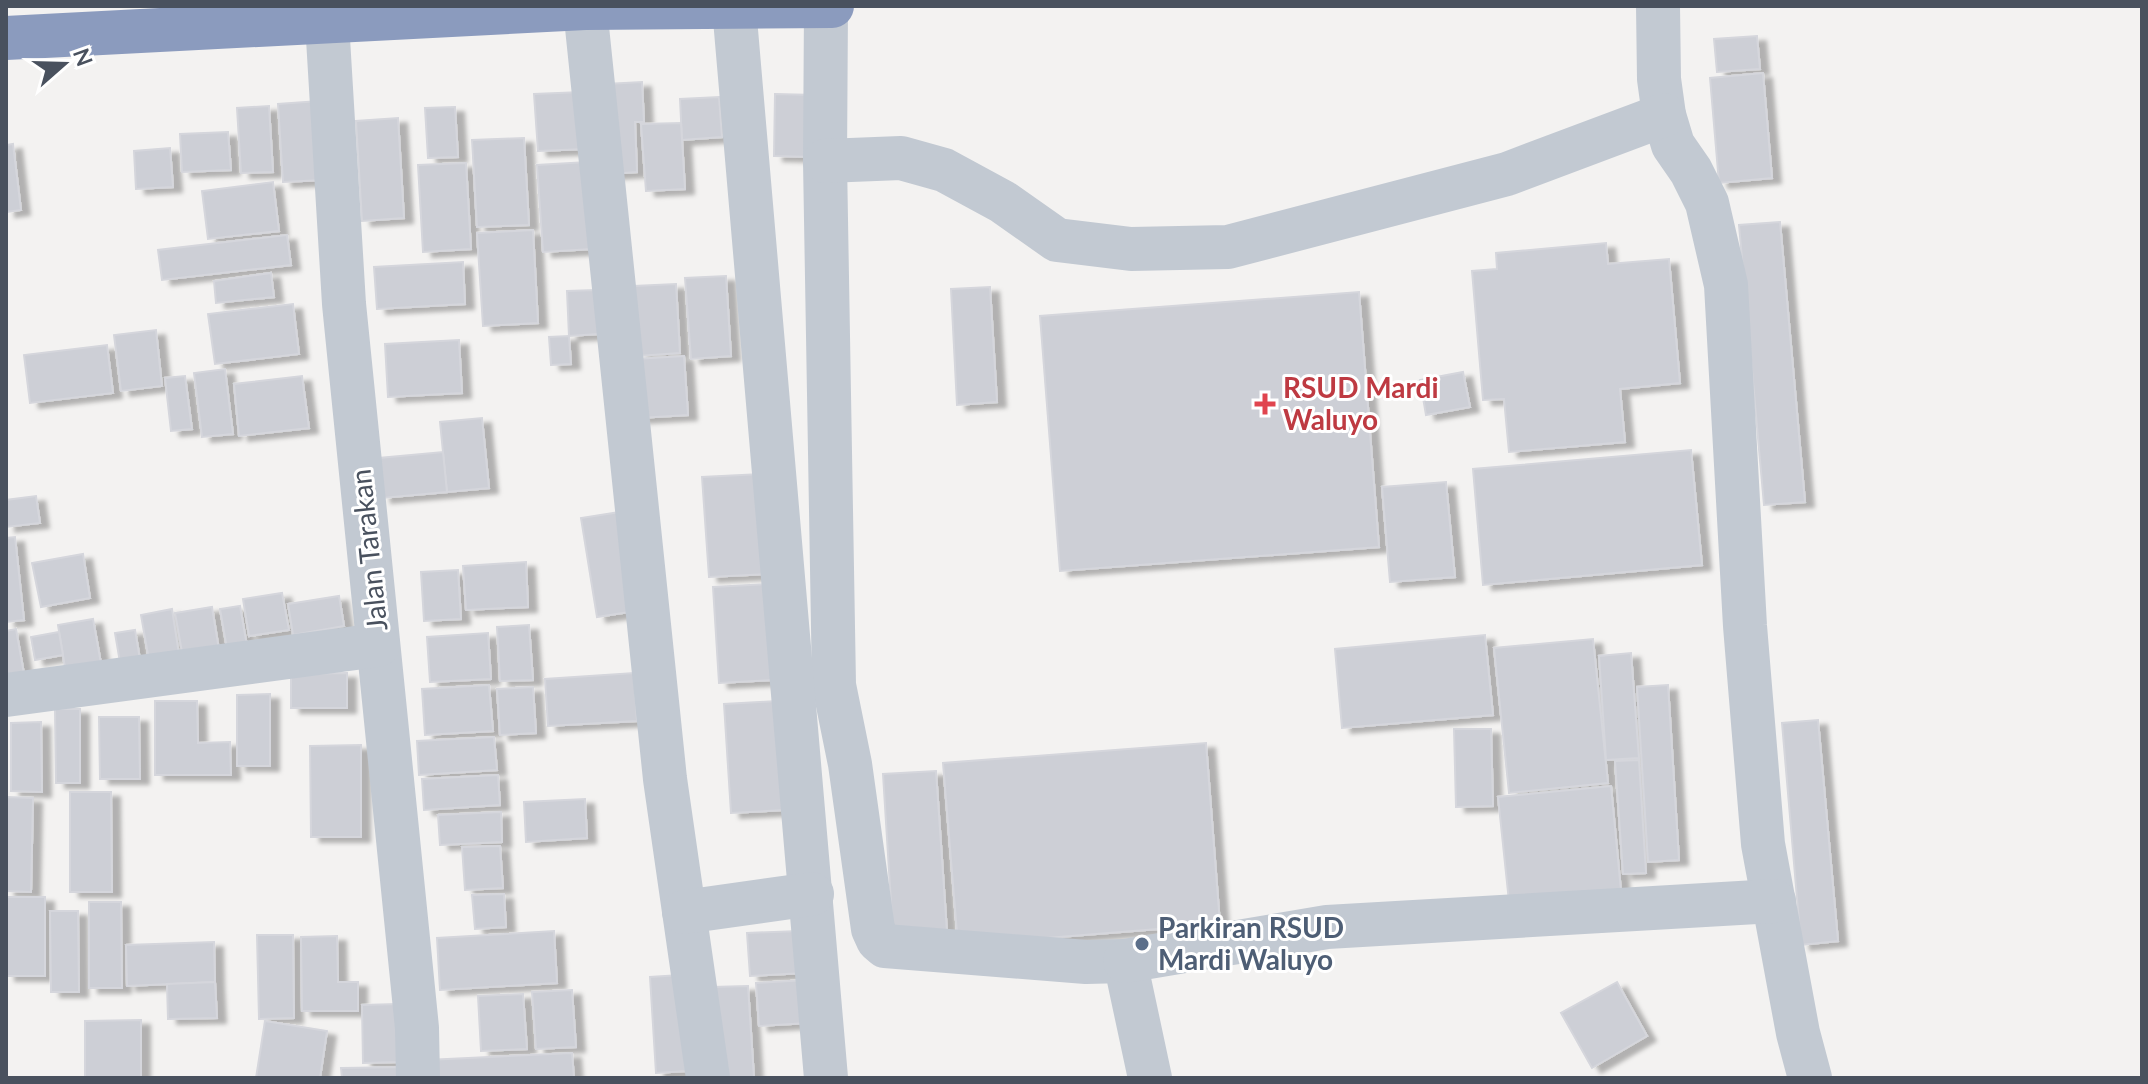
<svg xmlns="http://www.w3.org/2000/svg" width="2148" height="1084" viewBox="0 0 2148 1084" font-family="Lato,sans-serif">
  <defs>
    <filter id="shadow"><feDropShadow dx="9" dy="5" stdDeviation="2" flood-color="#0004"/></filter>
  </defs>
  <rect width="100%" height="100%" fill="#f3f2f1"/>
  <g fill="#cdcfd6" stroke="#d5d6dc" stroke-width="2" filter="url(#shadow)">
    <path d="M 1757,36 L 1760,69 L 1717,72 L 1714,39 Z"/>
    <path d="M 1763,73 L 1772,178 L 1719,183 L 1710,78 Z"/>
    <path d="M 642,82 L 644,122 L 635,122 L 637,172 L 611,174 L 606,84 Z"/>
    <path d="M 582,92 L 586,149 L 538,151 L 534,94 Z"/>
    <path d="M 775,94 L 814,95 L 813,157 L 774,156 Z"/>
    <path d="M 719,97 L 722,137 L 682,140 L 680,99 Z"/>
    <path d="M 319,101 L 323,180 L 283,182 L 278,104 Z"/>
    <path d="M 269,106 L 273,172 L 241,173 L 237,108 Z"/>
    <path d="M 455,107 L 458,157 L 428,158 L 425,108 Z"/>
    <path d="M 398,118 L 404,218 L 362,221 L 356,121 Z"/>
    <path d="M 681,123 L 685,189 L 646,191 L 641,124 Z"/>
    <path d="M 228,132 L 231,170 L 182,172 L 180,134 Z"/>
    <path d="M 524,138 L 529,225 L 477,227 L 472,140 Z"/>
    <path d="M 13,144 L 21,210 L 6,212 L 6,145 Z"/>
    <path d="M 170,148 L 173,187 L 136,189 L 134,151 Z"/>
    <path d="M 587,162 L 592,249 L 543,252 L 537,165 Z"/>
    <path d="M 466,163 L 471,249 L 423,252 L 418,165 Z"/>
    <path d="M 273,182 L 279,231 L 208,239 L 202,191 Z"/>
    <path d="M 1780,222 L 1805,502 L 1764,505 L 1739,225 Z"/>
    <path d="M 533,230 L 538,323 L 483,326 L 477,233 Z"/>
    <path d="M 287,235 L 291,265 L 162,280 L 158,250 Z"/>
    <path d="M 1606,243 L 1608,264 L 1669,259 L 1680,383 L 1620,389 L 1625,442 L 1509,452 L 1504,399 L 1483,400 L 1472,271 L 1497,269 L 1496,253 Z"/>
    <path d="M 463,262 L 465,304 L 377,309 L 374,267 Z"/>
    <path d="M 271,273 L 274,297 L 216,303 L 214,281 Z"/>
    <path d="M 726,276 L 731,356 L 691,359 L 685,278 Z"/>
    <path d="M 676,284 L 680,353 L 638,356 L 634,286 Z"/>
    <path d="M 990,287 L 997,402 L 957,405 L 951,289 Z"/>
    <path d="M 596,290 L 599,334 L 569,336 L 567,291 Z"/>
    <path d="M 1359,292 L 1379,547 L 1060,571 L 1040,316 Z"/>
    <path d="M 293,304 L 299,354 L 215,364 L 208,314 Z"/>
    <path d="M 156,330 L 162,386 L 121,391 L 114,335 Z"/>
    <path d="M 569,336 L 571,364 L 551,365 L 549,337 Z"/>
    <path d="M 459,340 L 462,393 L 388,397 L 385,344 Z"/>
    <path d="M 107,345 L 113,393 L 30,403 L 24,355 Z"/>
    <path d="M 684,356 L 688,415 L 639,418 L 635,359 Z"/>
    <path d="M 225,369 L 233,434 L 202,437 L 194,373 Z"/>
    <path d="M 1463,372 L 1470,407 L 1426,415 L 1420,380 Z"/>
    <path d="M 185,376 L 192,429 L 171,431 L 165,378 Z"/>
    <path d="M 302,376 L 309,428 L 239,436 L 234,384 Z"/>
    <path d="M 482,418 L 489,488 L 447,492 L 440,422 Z"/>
    <path d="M 1691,450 L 1702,565 L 1483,585 L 1473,469 Z"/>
    <path d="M 443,452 L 447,492 L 382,498 L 379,458 Z"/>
    <path d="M 761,474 L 767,574 L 709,577 L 702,477 Z"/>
    <path d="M 1446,482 L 1455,577 L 1390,582 L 1382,487 Z"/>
    <path d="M 36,496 L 40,523 L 6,527 L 6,500 Z"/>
    <path d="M 620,512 L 636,611 L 597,617 L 581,518 Z"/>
    <path d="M 15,537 L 24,620 L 6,622 L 6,538 Z"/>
    <path d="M 83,554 L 90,598 L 41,607 L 32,563 Z"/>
    <path d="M 526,562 L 528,607 L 466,610 L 463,566 Z"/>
    <path d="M 458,570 L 461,619 L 424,621 L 421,572 Z"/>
    <path d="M 767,584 L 773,680 L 719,683 L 713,587 Z"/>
    <path d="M 282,593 L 289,630 L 249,636 L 243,599 Z"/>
    <path d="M 339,596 L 344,626 L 293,635 L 288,604 Z"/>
    <path d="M 240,606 L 249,657 L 229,660 L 220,609 Z"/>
    <path d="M 212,607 L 221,662 L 185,669 L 175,613 Z"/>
    <path d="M 172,609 L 181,667 L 151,672 L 141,615 Z"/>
    <path d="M 93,619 L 104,680 L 68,686 L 58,625 Z"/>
    <path d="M 529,625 L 533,680 L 500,681 L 497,627 Z"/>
    <path d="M 16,629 L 26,685 L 6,689 L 6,631 Z"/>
    <path d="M 135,630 L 142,671 L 122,674 L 115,633 Z"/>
    <path d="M 59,632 L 63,655 L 35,660 L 31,637 Z"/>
    <path d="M 488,633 L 491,679 L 430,682 L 427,637 Z"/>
    <path d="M 1485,635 L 1493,715 L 1342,728 L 1335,649 Z"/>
    <path d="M 1593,639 L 1608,783 L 1509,793 L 1494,648 Z"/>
    <path d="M 1631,653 L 1639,758 L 1606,760 L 1599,656 Z"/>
    <path d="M 347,673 L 347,708 L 291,708 L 291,674 Z"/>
    <path d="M 634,673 L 637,721 L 548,726 L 545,679 Z"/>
    <path d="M 489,685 L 493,731 L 425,735 L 422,689 Z"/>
    <path d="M 1668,685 L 1679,860 L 1648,862 L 1637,687 Z"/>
    <path d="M 533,687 L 536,733 L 500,735 L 497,689 Z"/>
    <path d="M 270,694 L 270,766 L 237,766 L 237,695 Z"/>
    <path d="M 155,701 L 197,701 L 198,743 L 230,742 L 231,775 L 155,775 Z"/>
    <path d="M 778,701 L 784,810 L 731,813 L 724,704 Z"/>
    <path d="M 55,709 L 80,709 L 80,783 L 56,783 Z"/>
    <path d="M 99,717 L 139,717 L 140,779 L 100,779 Z"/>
    <path d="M 1818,720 L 1838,941 L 1801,945 L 1782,723 Z"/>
    <path d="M 41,722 L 42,792 L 11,791 L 11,723 Z"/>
    <path d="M 1454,729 L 1491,729 L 1493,806 L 1456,807 Z"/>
    <path d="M 494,737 L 497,770 L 419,775 L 417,741 Z"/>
    <path d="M 1206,743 L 1220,924 L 958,945 L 943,763 Z"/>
    <path d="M 361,745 L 361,837 L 311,837 L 310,746 Z"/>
    <path d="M 1639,760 L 1646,873 L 1623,874 L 1615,761 Z"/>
    <path d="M 936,771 L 947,932 L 893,935 L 883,774 Z"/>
    <path d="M 498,775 L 500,805 L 424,810 L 422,779 Z"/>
    <path d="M 1611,786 L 1622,901 L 1510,911 L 1498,797 Z"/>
    <path d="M 70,792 L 111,792 L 112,892 L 70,892 Z"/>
    <path d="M 6,797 L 33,798 L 31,892 L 6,891 Z"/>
    <path d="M 585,799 L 587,838 L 526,842 L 524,802 Z"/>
    <path d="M 501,812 L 502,842 L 440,845 L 438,815 Z"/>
    <path d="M 500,846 L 503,888 L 465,890 L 462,847 Z"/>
    <path d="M 504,894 L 506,927 L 475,929 L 472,895 Z"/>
    <rect x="6" y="897" width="39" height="79"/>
    <path d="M 89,902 L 121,902 L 122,988 L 89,988 Z"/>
    <path d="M 50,911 L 78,911 L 79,992 L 51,992 Z"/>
    <path d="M 554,931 L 557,983 L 440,990 L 437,938 Z"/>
    <path d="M 800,931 L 804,973 L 750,976 L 747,933 Z"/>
    <path d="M 257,935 L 293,935 L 294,1018 L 259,1019 Z"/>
    <path d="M 337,936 L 338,982 L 358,982 L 358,1011 L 302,1011 L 301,937 Z"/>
    <path d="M 214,942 L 215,982 L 127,986 L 126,945 Z"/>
    <path d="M 680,975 L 686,1071 L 656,1073 L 650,977 Z"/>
    <path d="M 806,980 L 808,1023 L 759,1026 L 756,983 Z"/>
    <path d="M 215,982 L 217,1018 L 168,1019 L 167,984 Z"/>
    <path d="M 1617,982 L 1647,1036 L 1592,1068 L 1561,1013 Z"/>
    <path d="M 748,986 L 754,1078 L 717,1078 L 712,987 Z"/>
    <path d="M 572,990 L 576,1047 L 536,1049 L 532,992 Z"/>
    <path d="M 523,994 L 527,1049 L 481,1051 L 478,996 Z"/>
    <path d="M 398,1004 L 399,1062 L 363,1063 L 362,1005 Z"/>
    <path d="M 141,1020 L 141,1078 L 85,1078 L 85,1021 Z"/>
    <path d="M 265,1021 L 327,1031 L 320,1078 L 256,1078 Z"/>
    <path d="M 572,1053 L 574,1078 L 427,1078 L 427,1060 Z"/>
    <path d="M 407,1067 L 407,1078 L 342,1078 L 341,1068 Z"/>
  </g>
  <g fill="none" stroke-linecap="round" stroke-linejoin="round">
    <g stroke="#c2c9d2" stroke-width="44">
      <path d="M 826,6 L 825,161 L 834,685 L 850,764 L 873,929 L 878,940 L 885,946 L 1086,962 L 1125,961 L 1150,1078"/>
      <path d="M 1658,6 L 1659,79 L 1664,115 L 1673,145 L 1691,171 L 1707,203 L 1726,285 L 1745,626 L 1763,844 L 1798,1033 L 1810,1078"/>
      <path d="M 734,7 L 826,1078"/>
      <path d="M 585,8 L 665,779 L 708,1078"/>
      <path d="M 327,22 L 344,304 L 417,1028 L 418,1078"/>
      <path d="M 825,161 L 901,158 L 944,170 L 1003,202 L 1057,240 L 1131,249 L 1228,247 L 1507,174 L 1664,115"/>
      <path d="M 6,695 L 378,645"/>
      <path d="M 684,912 L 812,894"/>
      <path d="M 1125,961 L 1327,927 L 1774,901"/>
    </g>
    <path stroke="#8b9bbe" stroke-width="44" d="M 6,38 L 585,8 L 832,6"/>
  </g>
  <path fill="#e0444e" stroke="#fff" stroke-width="3" d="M1261 392h8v8h8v8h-8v8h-8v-8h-8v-8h8z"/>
  <circle fill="#5c6f8a" stroke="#fff" stroke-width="3" cx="1142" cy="944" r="8"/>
  <g text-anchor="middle" stroke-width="6" stroke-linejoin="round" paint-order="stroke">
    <g font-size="28" font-weight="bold" fill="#be3a42" stroke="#fff" text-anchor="start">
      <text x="1283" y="398">RSUD Mardi<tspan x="1283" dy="32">Waluyo</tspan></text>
    </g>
    <g font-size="28" fill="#49515e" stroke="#fff">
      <text transform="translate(369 550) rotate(-96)" y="10">Jalan Tarakan</text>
    </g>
    <g font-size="28" font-weight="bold" fill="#4e5e75" stroke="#fff" text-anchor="start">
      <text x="1158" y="938">Parkiran RSUD<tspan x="1158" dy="32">Mardi Waluyo</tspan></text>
    </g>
  </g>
  <rect width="2148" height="1084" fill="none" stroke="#49515e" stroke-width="16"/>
  <g transform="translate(64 64) rotate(70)" stroke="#ffffff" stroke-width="6" paint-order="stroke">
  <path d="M0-6L14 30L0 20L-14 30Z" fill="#49515e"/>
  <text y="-12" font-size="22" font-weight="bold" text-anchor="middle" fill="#49515e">N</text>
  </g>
</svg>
